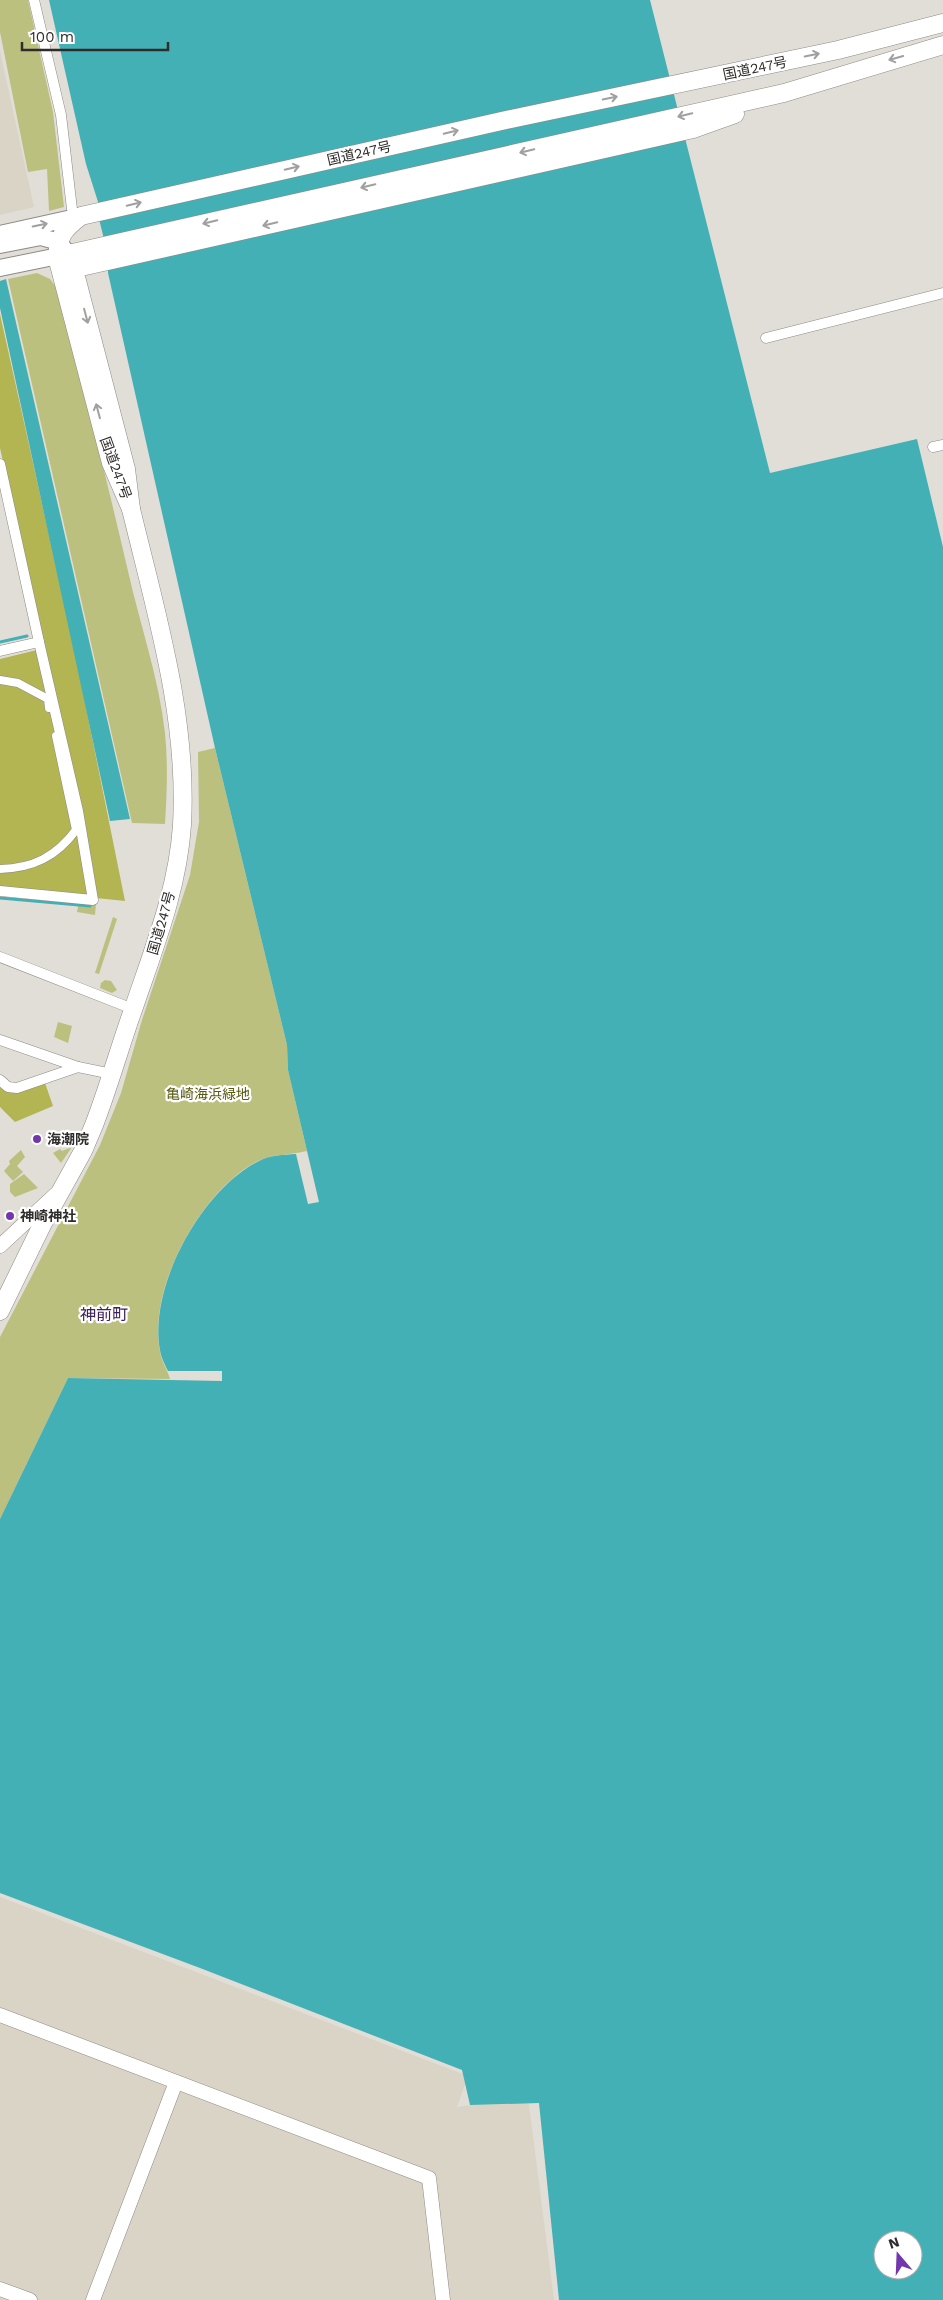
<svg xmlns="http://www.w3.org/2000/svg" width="943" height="2300" viewBox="0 0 943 2300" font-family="'Work Sans','Noto Sans JP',sans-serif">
  <rect width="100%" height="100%" fill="#e1ded7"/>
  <g fill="#dad4c6">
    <path d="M 0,51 L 34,207 L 0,215 Z"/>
    <path d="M 0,1897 L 468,2076 L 457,2107 L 528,2097 L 554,2300 L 0,2300 Z"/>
  </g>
  <g fill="#bcc07f">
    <path d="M 0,0 L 28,0 L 53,112 L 64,207 L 49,211 L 47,169 L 28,172 L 0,32 Z"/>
    <path d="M 37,273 L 50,279 L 59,291 C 83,384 106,477 128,571 C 140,625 159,678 165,733 C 168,763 167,794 165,824 L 132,823 L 8,279 Z"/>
    <path d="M 215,748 L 287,1045 L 288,1070 L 307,1151 C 291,1155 273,1154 258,1161 C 202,1189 147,1288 160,1351 C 161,1360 167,1369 170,1379 L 68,1378 L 0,1519 L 0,1337 L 100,1145 L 121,1093 L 142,1020 L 190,875 L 199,822 L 198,752 Z"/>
    <path d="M 79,902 L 96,904 L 95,915 L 77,912 Z"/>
    <path d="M 113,917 L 117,919 L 99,974 L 95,973 Z"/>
    <path d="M 105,980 L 111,981 L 117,990 L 112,993 L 100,988 L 101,983 Z"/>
    <path d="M 58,1022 L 72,1026 L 68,1043 L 54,1037 Z"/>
    <path d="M 72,1147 L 61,1163 L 53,1153 L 60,1149 L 62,1151 Z"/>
    <path d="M 21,1150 L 25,1157 L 17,1166 L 23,1172 L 13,1181 L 4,1171 L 10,1164 L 9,1161 Z"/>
    <path d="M 24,1174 L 38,1188 L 15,1197 L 10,1192 L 10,1184 Z"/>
  </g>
  <g fill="#b2b552">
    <path d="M 0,314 L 73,643 L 125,901 L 0,888 L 0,659 L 45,648 L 0,448 Z"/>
    <path d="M 45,1083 L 53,1106 L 15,1122 L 0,1107 L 0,1085 L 13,1093 Z"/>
  </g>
  <g fill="#43b0b5" fill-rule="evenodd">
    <path d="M 49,0 L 650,0 L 770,473 L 917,439 L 943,547 L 943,2300 L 559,2300 L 539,2103 L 470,2105 L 462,2070 L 200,1968 L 0,1893 L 0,1519 L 68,1378 L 222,1381 L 222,1371 L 168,1371 C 165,1365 161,1357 160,1350 C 148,1287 202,1189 259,1161 C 270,1155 283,1155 296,1154 L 308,1204 L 319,1202 L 288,1070 L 287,1045 L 215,748 L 108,273 L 108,255 L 98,215 L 99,205 L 86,164 ZM 883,2240 L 913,2240 L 913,2270 L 883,2270 Z"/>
    <path d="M 6,279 L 130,819 L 110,821 L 0,308 L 0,281 Z"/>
  </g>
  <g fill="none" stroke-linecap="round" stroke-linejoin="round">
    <g stroke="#43b0b5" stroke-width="3">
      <path d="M 0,642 L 27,636"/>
      <path d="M 0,898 L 90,906"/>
    </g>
    <g stroke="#8e8b84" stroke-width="9">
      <g id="pedestrian">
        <path d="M 0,680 L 18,683 L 48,699 L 49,708"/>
        <path d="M 0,869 C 33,868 56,857 76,830 L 56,736"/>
      </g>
    </g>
    <g stroke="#8e8b84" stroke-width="11">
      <g id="minor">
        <path d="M 34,0 L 61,115 L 72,209"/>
        <path d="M 766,338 L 943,293"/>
        <path d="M 933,447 L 943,445"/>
        <path d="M 0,464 L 39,642 L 0,651"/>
        <path d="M 0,891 L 93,900 L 78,811 L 39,642"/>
        <path d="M 0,957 L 133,1009"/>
        <path d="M 0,1040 L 78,1067 L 112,1074"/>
        <path d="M 0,1080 L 8,1087 L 17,1088 L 78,1067"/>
      </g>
    </g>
    <g stroke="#8e8b84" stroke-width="15">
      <g id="tertiary">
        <path d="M 0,1246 L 56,1194"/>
        <path d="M 0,2015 L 429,2178 L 443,2300"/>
        <path d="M 0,2289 L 30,2300"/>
        <path d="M 93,2300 L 176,2082"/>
      </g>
    </g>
    <g stroke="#8e8b84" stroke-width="18">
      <g id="primary">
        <path d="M 0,234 L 81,216"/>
        <path d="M 0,245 L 41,237 L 59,242 L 68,254 L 0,268"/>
      </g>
    </g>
    <g stroke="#8e8b84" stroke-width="19">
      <g id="trunk">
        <path d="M 943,23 L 838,50 L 506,120 L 81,216 C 63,230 59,235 57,257 L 111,463 L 131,509 L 126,469 L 77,281 L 68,254 L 784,93 L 943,45"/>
        <path d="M 72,269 L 693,129 L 735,114"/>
        <path d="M 0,1311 L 42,1225 L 83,1151 L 94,1125 C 109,1086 120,1046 134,1007 C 154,948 178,888 182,825 C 188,717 156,613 131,509"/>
      </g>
    </g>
    <use href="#pedestrian" stroke="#fff" stroke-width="8"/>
    <use href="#minor" stroke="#fff" stroke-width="10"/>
    <use href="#tertiary" stroke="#fff" stroke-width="14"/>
    <use href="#primary" stroke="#fff" stroke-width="16"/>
    <use href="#trunk" stroke="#fff" stroke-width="18"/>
  </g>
  <defs><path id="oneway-shaft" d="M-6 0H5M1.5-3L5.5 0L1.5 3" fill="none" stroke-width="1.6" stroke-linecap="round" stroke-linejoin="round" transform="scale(1.25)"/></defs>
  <g stroke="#a1a0a0">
    <use href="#oneway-shaft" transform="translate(812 55) rotate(-12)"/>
    <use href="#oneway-shaft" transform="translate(896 58) rotate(164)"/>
    <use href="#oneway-shaft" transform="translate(610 98) rotate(-12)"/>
    <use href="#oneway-shaft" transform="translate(685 115) rotate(167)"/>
    <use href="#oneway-shaft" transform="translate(451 132) rotate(-13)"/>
    <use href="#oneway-shaft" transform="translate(527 151) rotate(167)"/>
    <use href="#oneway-shaft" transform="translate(292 168) rotate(-13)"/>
    <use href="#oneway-shaft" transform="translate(368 186) rotate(167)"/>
    <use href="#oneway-shaft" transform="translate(134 204) rotate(-13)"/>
    <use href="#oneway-shaft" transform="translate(210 222) rotate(167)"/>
    <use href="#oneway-shaft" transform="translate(270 224) rotate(167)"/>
    <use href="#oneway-shaft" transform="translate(40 225) rotate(-12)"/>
    <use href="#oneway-shaft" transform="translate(86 316) rotate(75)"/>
    <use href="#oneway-shaft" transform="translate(98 411) rotate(-105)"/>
  </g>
  <g fill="#7237ad" stroke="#fff" stroke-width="2">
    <circle cx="37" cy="1139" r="5"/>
    <circle cx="10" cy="1216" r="5"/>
  </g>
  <g text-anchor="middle" stroke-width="4.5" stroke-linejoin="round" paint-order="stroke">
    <g font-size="14" fill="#2f2d2b" stroke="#fff">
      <text transform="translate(755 68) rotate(-12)" y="5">国道247号</text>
      <text transform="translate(359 153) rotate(-13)" y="5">国道247号</text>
      <text transform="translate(116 468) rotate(70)" y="5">国道247号</text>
      <text transform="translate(161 923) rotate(-74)" y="5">国道247号</text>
    </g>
    <g font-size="14" fill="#58590f" stroke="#fff">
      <text x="208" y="1099">亀崎海浜緑地</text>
    </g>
    <g font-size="14" font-weight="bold" fill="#2f2d2b" stroke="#fff" text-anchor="start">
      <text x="47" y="1144">海潮院</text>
      <text x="20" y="1221">神崎神社</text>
    </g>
    <g font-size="16" fill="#3d215b" stroke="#fff">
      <text x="104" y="1320">神前町</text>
    </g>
  </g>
  <g transform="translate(898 2255) rotate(341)"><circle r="24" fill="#ffffff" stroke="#acabaa"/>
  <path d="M0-4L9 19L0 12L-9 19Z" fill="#7237ad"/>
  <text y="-8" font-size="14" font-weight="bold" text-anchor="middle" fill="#2f2d2b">N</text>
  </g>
  <path d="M22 42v8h146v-8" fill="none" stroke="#2f2d2b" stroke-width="2.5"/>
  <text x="30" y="42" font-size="15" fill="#2f2d2b" stroke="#ffffff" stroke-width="4" paint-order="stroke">100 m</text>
</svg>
